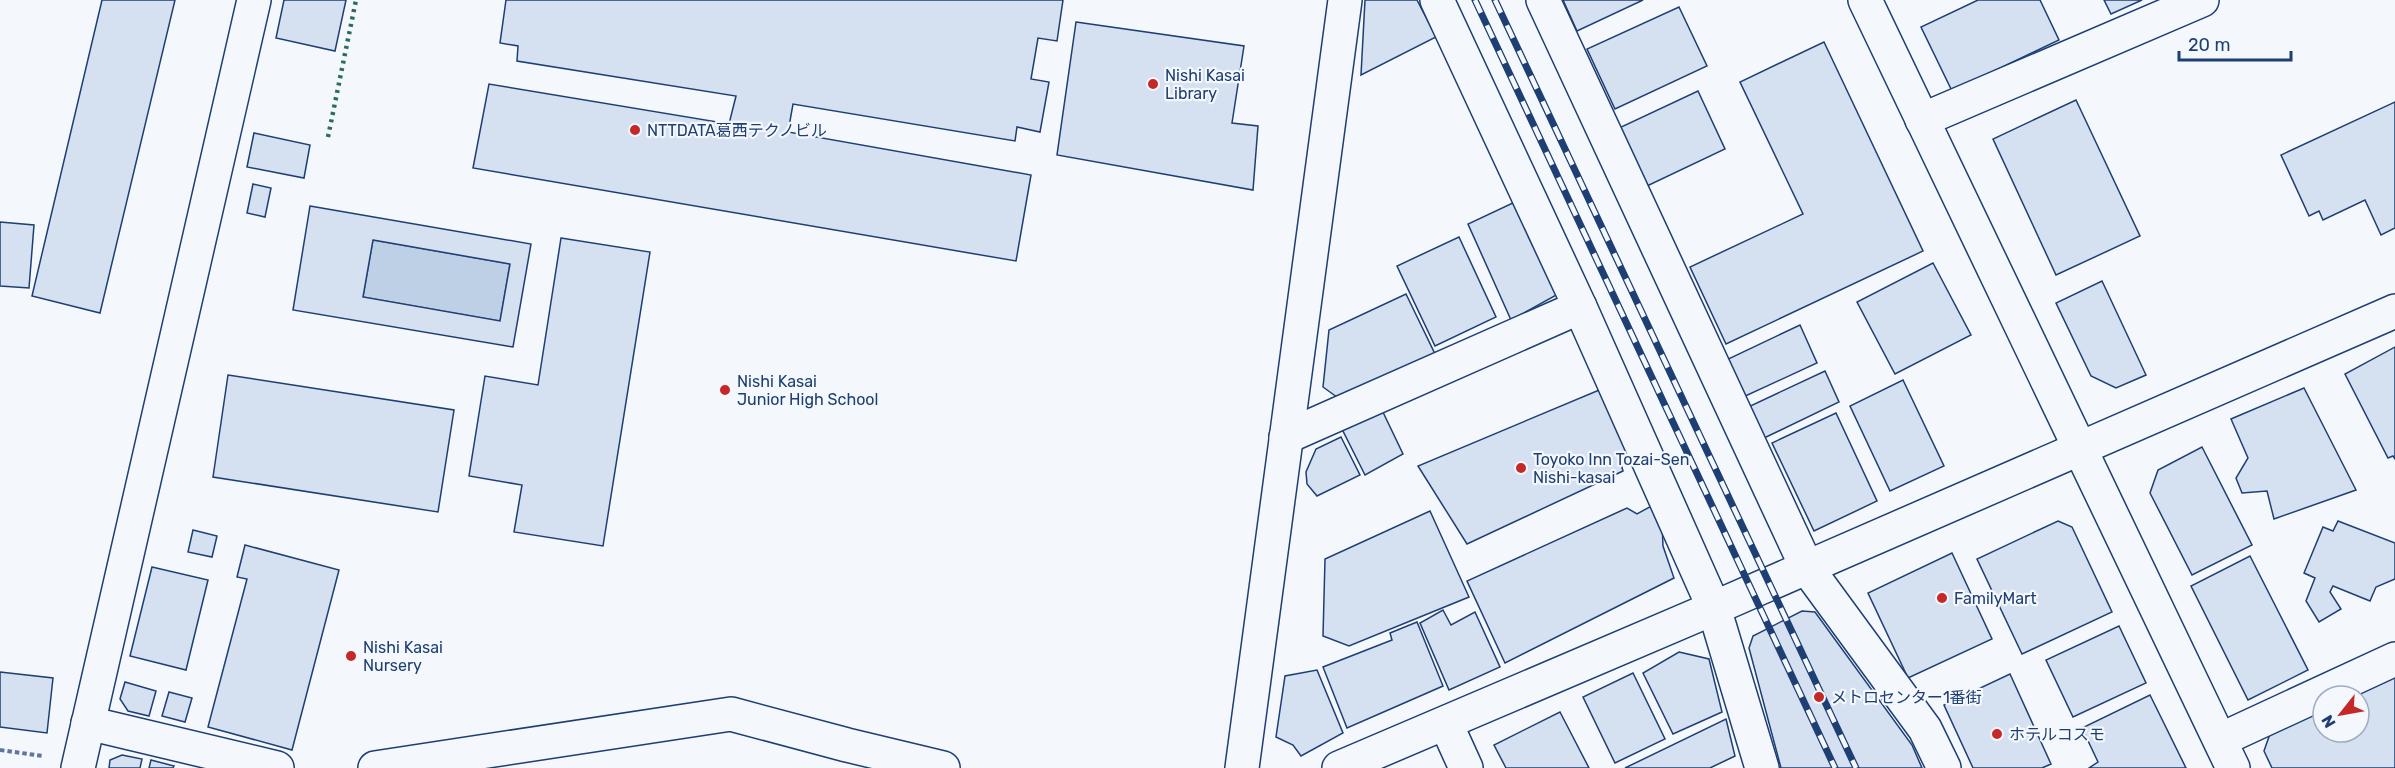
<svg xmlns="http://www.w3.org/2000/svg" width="2395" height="768" viewBox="0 0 2395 768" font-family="Rubik,'Noto Sans JP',sans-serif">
  <rect width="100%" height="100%" fill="#f4f7fb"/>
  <path fill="#bed0e5" stroke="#687fa3" stroke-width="1.5" d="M 373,240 L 510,264 L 500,321 L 363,297 Z"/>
  <g fill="#d5e0f0" stroke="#1d3f73" stroke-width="1.5" fill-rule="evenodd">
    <path d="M 102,0 L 175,0 L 100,313 L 32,296 Z"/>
    <path d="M 284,0 L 346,0 L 335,51 L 276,38 Z"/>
    <path d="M 506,0 L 1063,0 L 1057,41 L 1038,38 L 1031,79 L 1049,82 L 1040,132 L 1017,127 L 1015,141 L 793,104 L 788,132 L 1031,175 L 1016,261 L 473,168 L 489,84 L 729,124 L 736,96 L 517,61 L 518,46 L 500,43 Z"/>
    <path d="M 1365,0 L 1417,0 L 1436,37 L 1361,75 Z"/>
    <path d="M 1563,0 L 1643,0 L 1577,31 Z"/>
    <path d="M 1978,0 L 2040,0 L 2059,40 L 1952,91 L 1921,27 Z"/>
    <path d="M 2104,0 L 2142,0 L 2111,14 Z"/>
    <path d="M 1679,7 L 1707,66 L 1615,109 L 1587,49 Z"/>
    <path d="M 1076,22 L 1244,46 L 1232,123 L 1258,126 L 1253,190 L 1057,155 Z"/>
    <path d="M 1824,42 L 1923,251 L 1726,344 L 1690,267 L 1803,214 L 1740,82 Z"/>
    <path d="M 1698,91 L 1725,149 L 1647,186 L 1619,128 Z"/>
    <path d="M 2076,100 L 2140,236 L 2056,275 L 1993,139 Z"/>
    <path d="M 2395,102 L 2395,228 L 2381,235 L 2365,200 L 2323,220 L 2319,211 L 2309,216 L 2281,155 Z"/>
    <path d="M 254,133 L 310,145 L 304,178 L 247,167 Z"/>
    <path d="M 253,184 L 271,188 L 265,217 L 247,213 Z"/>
    <path d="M 1517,201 L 1560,293 L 1511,320 L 1468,224 Z"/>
    <path d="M 310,206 L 531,244 L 513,347 L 293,310 ZM 373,240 L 510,264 L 500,321 L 363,297 Z"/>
    <path d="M 0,222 L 34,225 L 29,288 L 0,286 Z"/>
    <path d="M 1459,237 L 1496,317 L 1435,346 L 1397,266 Z"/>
    <path d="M 561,238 L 650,252 L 603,546 L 514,532 L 522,485 L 469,476 L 485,376 L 538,385 Z"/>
    <path d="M 1933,263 L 1971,335 L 1895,374 L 1857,302 Z"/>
    <path d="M 2102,281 L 2146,375 L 2116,388 L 2091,376 L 2056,303 Z"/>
    <path d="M 1406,294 L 1435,354 L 1341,400 L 1323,387 L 1329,330 Z"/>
    <path d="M 1800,325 L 1817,363 L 1741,398 L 1724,361 Z"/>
    <path d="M 2395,347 L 2395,459 L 2393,456 L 2388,458 L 2345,374 Z"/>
    <path d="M 1825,371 L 1839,402 L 1762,439 L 1746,408 Z"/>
    <path d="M 228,375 L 454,410 L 438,512 L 213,477 Z"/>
    <path d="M 1903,380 L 1944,466 L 1890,491 L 1850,406 Z"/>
    <path d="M 1604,388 L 1631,451 L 1620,460 L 1623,471 L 1467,544 L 1418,466 Z"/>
    <path d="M 2304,388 L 2356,490 L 2274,519 L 2267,491 L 2242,493 L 2236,478 L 2248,458 L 2231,419 Z"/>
    <path d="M 1381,408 L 1403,454 L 1365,475 L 1341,427 Z"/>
    <path d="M 1836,413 L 1877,501 L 1814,531 L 1772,443 Z"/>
    <path d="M 1341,437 L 1360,475 L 1317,496 L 1307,484 L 1306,472 L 1316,449 Z"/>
    <path d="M 2202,447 L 2252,545 L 2192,575 L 2150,493 L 2158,470 Z"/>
    <path d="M 1655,504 L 1662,522 L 1663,546 L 1674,578 L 1505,663 L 1467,581 L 1627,508 L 1637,514 Z"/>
    <path d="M 1430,511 L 1469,597 L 1349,646 L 1323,636 L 1325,559 Z"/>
    <path d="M 2058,521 L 2072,527 L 2112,612 L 2022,654 L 1977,559 Z"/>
    <path d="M 2338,521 L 2395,543 L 2395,579 L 2376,587 L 2370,601 L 2333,586 L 2330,592 L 2341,609 L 2319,622 L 2306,601 L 2315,578 L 2304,573 L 2323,527 L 2333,531 Z"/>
    <path d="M 193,530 L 217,536 L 212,557 L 188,552 Z"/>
    <path d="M 245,545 L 339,570 L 292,750 L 208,727 L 247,579 L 237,577 Z"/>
    <path d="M 1952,553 L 1992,639 L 1908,678 L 1868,593 Z"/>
    <path d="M 2250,556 L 2308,670 L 2248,700 L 2191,586 Z"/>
    <path d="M 152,567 L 208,580 L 186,670 L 130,656 Z"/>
    <path d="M 1443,610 L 1451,625 L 1475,612 L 1500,667 L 1449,690 L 1420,623 Z"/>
    <path d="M 1802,611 L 1815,612 L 1912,745 L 1922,768 L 1781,768 L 1749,648 L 1753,636 Z"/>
    <path d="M 1417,622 L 1443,686 L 1347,728 L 1323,667 L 1392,640 L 1390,633 Z"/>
    <path d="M 2119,626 L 2146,683 L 2073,717 L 2046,660 Z"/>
    <path d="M 1679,652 L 1709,659 L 1722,712 L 1673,734 L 1643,673 Z"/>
    <path d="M 1317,670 L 1343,733 L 1301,756 L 1293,745 L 1276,737 L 1285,676 Z"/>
    <path d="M 2395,671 L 2395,768 L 2272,768 L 2264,751 L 2272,728 L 2323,704 L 2323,732 L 2359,732 L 2359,696 L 2341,696 Z"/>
    <path d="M 0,672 L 53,678 L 47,733 L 0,727 Z"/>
    <path d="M 1633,673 L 1665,739 L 1615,763 L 1583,697 Z"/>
    <path d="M 2010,674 L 2051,764 L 2042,768 L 1973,768 L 1944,705 Z"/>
    <path d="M 125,682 L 156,691 L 149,716 L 128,711 L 120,699 Z"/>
    <path d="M 169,692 L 192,698 L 185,722 L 162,716 Z"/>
    <path d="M 2150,695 L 2186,768 L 2089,768 L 2098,762 L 2082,728 Z"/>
    <path d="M 1560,712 L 1589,768 L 1506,768 L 1494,745 Z"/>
    <path d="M 1726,719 L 1735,756 L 1710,768 L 1625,768 Z"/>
    <path d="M 122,755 L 142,759 L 140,768 L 109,768 L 110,760 Z"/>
    <path d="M 151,760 L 174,766 L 173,768 L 149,768 Z"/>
  </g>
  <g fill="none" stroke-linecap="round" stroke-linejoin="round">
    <g stroke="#1d3f73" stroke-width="36">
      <g id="minor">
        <path d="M 1437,0 L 1580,307 L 1714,608 L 1762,768"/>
        <path d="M 1543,0 L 1807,568 L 1925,729 L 1944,768"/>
        <path d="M 1865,0 L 2233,768"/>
        <path d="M 1922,120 L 2202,0"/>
        <path d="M 1286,437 L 1580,307"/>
        <path d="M 88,723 L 277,768"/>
        <path d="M 1446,724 L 1466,768"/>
        <path d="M 2220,740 L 2395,659"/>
        <path d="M 78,768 L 254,0"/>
        <path d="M 375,768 L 731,714 L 847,745 L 943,768"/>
        <path d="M 1242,768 L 1345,0"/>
        <path d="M 1339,768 L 1714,608 L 2395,311"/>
      </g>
    </g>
    <path stroke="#5e769c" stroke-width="4" stroke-dasharray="4.5 3" stroke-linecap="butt" d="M 0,750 L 43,756"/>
    <use href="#minor" stroke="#f4f7fb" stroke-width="33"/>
    <g stroke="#1d3f73" stroke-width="7">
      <g id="rail">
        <path d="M 1475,0 L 1835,768"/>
        <path d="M 1495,0 L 1856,768"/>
      </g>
    </g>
    <use href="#rail" stroke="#f4f7fb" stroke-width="4.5" stroke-dasharray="14" stroke-linecap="butt"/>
    <path stroke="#2c6c60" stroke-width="4.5" stroke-dasharray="3 4.5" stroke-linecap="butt" d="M 328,137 L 356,0"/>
  </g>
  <g fill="#c62828" stroke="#f4f7fb" stroke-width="2">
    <circle cx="1153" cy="84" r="6"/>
    <circle cx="635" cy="130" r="6"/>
    <circle cx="725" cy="390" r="6"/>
    <circle cx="1521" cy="468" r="6"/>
    <circle cx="1942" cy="598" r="6"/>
    <circle cx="351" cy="656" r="6"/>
    <circle cx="1819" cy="697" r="6"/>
    <circle cx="1997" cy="734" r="6"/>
  </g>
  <g text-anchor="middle" stroke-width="4.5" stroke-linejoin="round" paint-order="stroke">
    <g font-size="16" fill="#1d3f73" stroke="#f4f7fb" text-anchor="start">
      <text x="1165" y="81">Nishi Kasai<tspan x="1165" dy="18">Library</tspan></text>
      <text x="647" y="136">NTTDATA葛西テクノビル</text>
      <text x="737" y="387">Nishi Kasai<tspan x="737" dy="18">Junior High School</tspan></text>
      <text x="1533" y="465">Toyoko Inn Tozai-Sen<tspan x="1533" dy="18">Nishi-kasai</tspan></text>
      <text x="1954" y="604">FamilyMart</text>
      <text x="363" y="653">Nishi Kasai<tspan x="363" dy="18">Nursery</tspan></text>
      <text x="1831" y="703">メトロセンター1番街</text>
      <text x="2009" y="740">ホテルコスモ</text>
    </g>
  </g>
  <g transform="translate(2341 714) rotate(239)"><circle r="28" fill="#f4f7fb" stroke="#9eadc5" stroke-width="1.5"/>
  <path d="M0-4.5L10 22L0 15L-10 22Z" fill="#c62828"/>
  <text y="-9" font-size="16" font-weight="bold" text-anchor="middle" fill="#1d3f73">N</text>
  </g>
  <path d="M2179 51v9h112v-9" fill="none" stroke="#1d3f73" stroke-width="3"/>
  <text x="2188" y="51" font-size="18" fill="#1d3f73" stroke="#f4f7fb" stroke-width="4.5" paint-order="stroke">20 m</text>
</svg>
